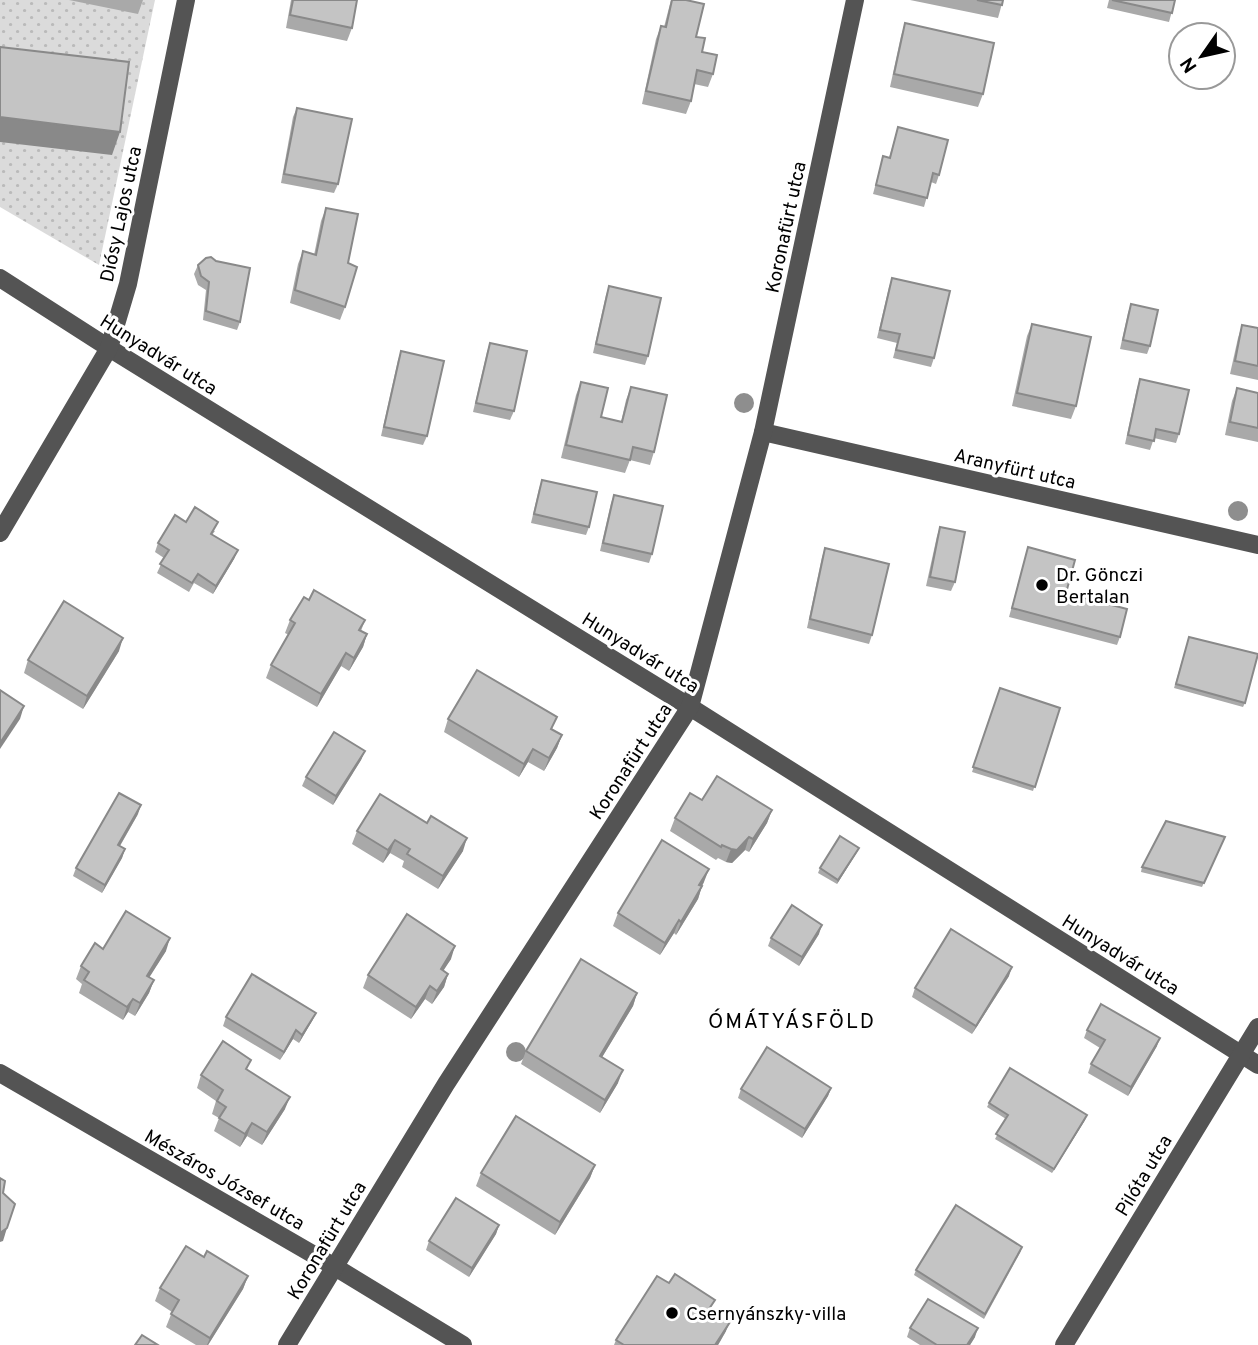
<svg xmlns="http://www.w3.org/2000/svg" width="1258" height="1345" viewBox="0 0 1258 1345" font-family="Overpass,sans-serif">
  <defs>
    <pattern id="green-dots" width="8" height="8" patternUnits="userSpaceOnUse" patternTransform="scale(1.75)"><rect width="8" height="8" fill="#dbdbdb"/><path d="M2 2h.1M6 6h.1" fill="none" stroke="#bababa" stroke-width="1.8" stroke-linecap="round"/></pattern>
  </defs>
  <rect width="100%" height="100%" fill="#fff"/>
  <path fill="url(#green-dots)" d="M 0,0 L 155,0 L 99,265 L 0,207 Z"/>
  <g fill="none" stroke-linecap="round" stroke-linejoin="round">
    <g stroke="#545454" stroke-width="18">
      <path d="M 0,278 L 109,348 L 690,707 L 1258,1065"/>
      <path d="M 763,432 L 1258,545"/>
      <path d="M 0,533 L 109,348 L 128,284 L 186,0"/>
      <path d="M 0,1073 L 335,1267 L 463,1345"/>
      <path d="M 287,1345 L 446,1084 L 690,707 L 763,432 L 855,0"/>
      <path d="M 1064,1345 L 1258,1027"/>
    </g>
  </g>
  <g fill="#8e8e8e">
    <circle cx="744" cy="403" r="10"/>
    <circle cx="1238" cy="511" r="10"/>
    <circle cx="516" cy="1052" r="10"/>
  </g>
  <g fill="#a9a9a9">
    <path d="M 69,0 L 143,0 L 138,14 Z"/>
    <path d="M 291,0 L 357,0 L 352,28 L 347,41 L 286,28 Z"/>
    <path d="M 671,0 L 696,37 L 702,52 L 713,74 L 708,87 L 694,84 L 691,101 L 686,114 L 642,104 L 656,39 L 661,26 L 664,27 Z"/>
    <path d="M 910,0 L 1003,0 L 998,18 Z"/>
    <path d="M 1109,0 L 1175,0 L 1169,22 L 1107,8 Z"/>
    <path d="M 905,23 L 983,94 L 978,107 L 890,87 L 901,36 Z"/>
    <path d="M 297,108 L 338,184 L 334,193 L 281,183 L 293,117 Z"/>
    <path d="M 898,127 L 939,175 L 936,184 L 931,182 L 924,207 L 873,194 L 883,156 L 889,158 Z"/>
    <path d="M 326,208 L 348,263 L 345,307 L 340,320 L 290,303 L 298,264 L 303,251 L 314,255 L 321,221 Z"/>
    <path d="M 216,261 L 240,322 L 237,330 L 203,320 L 206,290 L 198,285 L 194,274 L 198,265 Z"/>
    <path d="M 892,278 L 934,358 L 931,367 L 893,358 L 897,343 L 877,338 L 889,287 Z"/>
    <path d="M 609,286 L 648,356 L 645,365 L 593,353 L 606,295 Z"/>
    <path d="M 1131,304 L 1150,346 L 1147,354 L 1120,349 L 1128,313 Z"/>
    <path d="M 1032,324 L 1076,406 L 1071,419 L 1012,406 L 1027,336 Z"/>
    <path d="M 1242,325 L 1258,328 L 1258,380 L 1230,374 L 1238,338 Z"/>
    <path d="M 490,343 L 514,411 L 510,420 L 473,412 L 487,352 Z"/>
    <path d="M 401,351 L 427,436 L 423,445 L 381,436 L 398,360 Z"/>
    <path d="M 1140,379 L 1179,434 L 1176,443 L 1154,438 L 1150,450 L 1125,444 L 1137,388 Z"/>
    <path d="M 581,382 L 601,417 L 621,422 L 626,400 L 631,387 L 654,452 L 650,465 L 630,460 L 625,473 L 561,458 L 576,395 Z"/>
    <path d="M 1237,388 L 1258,393 L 1258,442 L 1225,435 L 1232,401 Z"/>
    <path d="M 542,480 L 589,527 L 586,535 L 531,523 L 539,489 Z"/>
    <path d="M 614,495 L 652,554 L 649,563 L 600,551 L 611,503 Z"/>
    <path d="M 186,522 L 215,531 L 212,535 L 238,550 L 234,559 L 213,594 L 194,583 L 189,592 L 157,573 L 164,558 L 155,552 L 158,543 Z"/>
    <path d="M 940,527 L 955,582 L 951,591 L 926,586 L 937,536 Z"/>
    <path d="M 1028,547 L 1066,593 L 1120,637 L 1117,645 L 1009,617 Z"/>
    <path d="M 825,548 L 872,635 L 869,644 L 807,628 L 822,557 Z"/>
    <path d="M 309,600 L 365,620 L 361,631 L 367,634 L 363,647 L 349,671 L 341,666 L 317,707 L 266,678 L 271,665 L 289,635 L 285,633 L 290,620 Z"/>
    <path d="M 1189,637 L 1245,703 L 1243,707 L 1174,688 Z"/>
    <path d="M 119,651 L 83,709 L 24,673 L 28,660 Z"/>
    <path d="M 1000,688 L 1060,708 L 1033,791 L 972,772 Z"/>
    <path d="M 448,719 L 553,730 L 562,735 L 557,748 L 544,771 L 528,762 L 519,777 L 444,732 Z"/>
    <path d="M 365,751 L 361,760 L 333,805 L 302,786 L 306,777 Z"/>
    <path d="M 702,800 L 772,810 L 767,823 L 749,852 L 745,850 L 732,863 L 726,862 L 718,858 L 716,860 L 670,831 L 675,818 Z"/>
    <path d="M 138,814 L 120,846 L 125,849 L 122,858 L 102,893 L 73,876 L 76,868 Z"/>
    <path d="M 357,831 L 463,851 L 438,889 L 402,867 L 404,861 L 390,853 L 383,863 L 352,844 Z"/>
    <path d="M 1225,837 L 1202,887 L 1141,872 L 1142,867 Z"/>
    <path d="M 859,848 L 857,852 L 837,884 L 818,873 L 820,868 Z"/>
    <path d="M 704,882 L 702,886 L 698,899 L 676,935 L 674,933 L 660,955 L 613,926 L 618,913 Z"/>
    <path d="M 819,934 L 799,966 L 768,946 L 771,938 Z"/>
    <path d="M 103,949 L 166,951 L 149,977 L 154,980 L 149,993 L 135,1016 L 128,1012 L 123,1020 L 79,993 L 82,984 L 76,979 L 81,966 Z"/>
    <path d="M 451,959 L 443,970 L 448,974 L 444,987 L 432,1004 L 425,999 L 411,1019 L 363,988 L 368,975 Z"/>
    <path d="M 1009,976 L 972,1034 L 912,997 L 915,988 Z"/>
    <path d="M 637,993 L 633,1006 L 602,1057 L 618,1083 L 600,1113 L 521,1064 L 526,1051 Z"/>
    <path d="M 316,1013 L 312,1021 L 299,1043 L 293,1039 L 280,1060 L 223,1026 L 226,1017 Z"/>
    <path d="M 1087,1030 L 1157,1046 L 1128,1096 L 1088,1073 L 1091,1064 L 1100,1048 L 1084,1038 Z"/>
    <path d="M 248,1070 L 285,1109 L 262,1145 L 247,1136 L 240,1147 L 214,1131 L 219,1118 L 212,1114 L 216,1101 L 197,1088 L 201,1075 Z"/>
    <path d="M 831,1088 L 828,1096 L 802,1138 L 738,1098 L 741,1089 Z"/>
    <path d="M 989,1103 L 1085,1120 L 1052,1173 L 995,1139 L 1006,1119 L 987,1107 Z"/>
    <path d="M 595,1165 L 590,1178 L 555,1235 L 476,1186 L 481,1173 Z"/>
    <path d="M 499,1225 L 496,1234 L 469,1277 L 426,1250 L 429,1241 Z"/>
    <path d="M 1021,1251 L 984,1319 L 914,1275 L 916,1270 Z"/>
    <path d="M 204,1257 L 248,1276 L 243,1289 L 208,1345 L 196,1345 L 166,1327 L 172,1312 L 155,1301 L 160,1288 Z"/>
    <path d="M 669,1283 L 711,1310 L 726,1331 L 718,1345 L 614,1345 L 616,1340 Z"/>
    <path d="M 910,1328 L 975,1337 L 970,1345 L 920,1345 L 907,1337 Z"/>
  </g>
  <g fill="#898989">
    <path d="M 0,117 L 120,132 L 112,155 L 0,142 Z"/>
    <path d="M 238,550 L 234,559 L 213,594 L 216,586 Z"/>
    <path d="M 367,634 L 363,647 L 349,671 L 354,658 Z"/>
    <path d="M 123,638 L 119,651 L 83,709 L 87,696 Z"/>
    <path d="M 346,653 L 341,666 L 317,707 L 321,694 Z"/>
    <path d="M 24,706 L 20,719 L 0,749 L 0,743 Z"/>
    <path d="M 562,735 L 557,748 L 544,771 L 549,758 Z"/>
    <path d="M 533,749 L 528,762 L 519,777 L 524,764 Z"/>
    <path d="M 365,751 L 361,760 L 333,805 L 336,796 Z"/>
    <path d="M 141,805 L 138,814 L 115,854 L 118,845 Z"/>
    <path d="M 772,810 L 767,823 L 749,852 L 753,839 Z"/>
    <path d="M 749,837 L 745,850 L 732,863 L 726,862 L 731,849 Z"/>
    <path d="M 467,838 L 463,851 L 438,889 L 443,876 Z"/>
    <path d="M 395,840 L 390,853 L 383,863 L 388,850 Z"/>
    <path d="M 859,848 L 857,852 L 837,884 L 838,880 Z"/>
    <path d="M 125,849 L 122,858 L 102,893 L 105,885 Z"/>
    <path d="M 709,869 L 704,882 L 695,898 L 699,885 Z"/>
    <path d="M 702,886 L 698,899 L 676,935 L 681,922 Z"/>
    <path d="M 679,920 L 674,933 L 660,955 L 665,943 Z"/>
    <path d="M 822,925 L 819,934 L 799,966 L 802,957 Z"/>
    <path d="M 170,938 L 166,951 L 142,989 L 147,976 Z"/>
    <path d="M 455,946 L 451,959 L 436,982 L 441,969 Z"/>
    <path d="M 1012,967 L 1009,976 L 972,1034 L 976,1026 Z"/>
    <path d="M 448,974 L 444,987 L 432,1004 L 437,991 Z"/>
    <path d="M 154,980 L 149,993 L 135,1016 L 140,1003 Z"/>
    <path d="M 430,986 L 425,999 L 411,1019 L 416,1007 Z"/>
    <path d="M 637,993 L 633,1006 L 595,1069 L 600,1056 Z"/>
    <path d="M 133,999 L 128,1012 L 123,1020 L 127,1007 Z"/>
    <path d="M 316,1013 L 312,1021 L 299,1043 L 302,1035 Z"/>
    <path d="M 296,1030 L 293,1039 L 280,1060 L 284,1052 Z"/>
    <path d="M 1160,1038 L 1157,1046 L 1128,1096 L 1131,1087 Z"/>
    <path d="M 623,1070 L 618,1083 L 600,1113 L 605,1100 Z"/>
    <path d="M 831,1088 L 828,1096 L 802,1138 L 805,1129 Z"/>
    <path d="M 290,1097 L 285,1109 L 262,1145 L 267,1132 Z"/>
    <path d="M 1087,1115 L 1085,1120 L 1052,1173 L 1054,1169 Z"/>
    <path d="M 252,1123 L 247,1136 L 240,1147 L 245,1134 Z"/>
    <path d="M 595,1165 L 590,1178 L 555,1235 L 560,1222 Z"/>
    <path d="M 499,1225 L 496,1234 L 469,1277 L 472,1268 Z"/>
    <path d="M 7,1228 L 3,1241 L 0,1242 L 0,1233 Z"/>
    <path d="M 248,1276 L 243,1289 L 208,1345 L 207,1345 L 210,1338 Z"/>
    <path d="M 730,1322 L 726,1331 L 718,1345 L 715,1345 Z"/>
    <path d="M 978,1328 L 975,1337 L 970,1345 L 967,1345 Z"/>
  </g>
  <g fill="#c4c4c4" stroke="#898989" stroke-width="2">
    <path d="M 293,0 L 357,0 L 352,28 L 290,15 Z"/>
    <path d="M 672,0 L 686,0 L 704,4 L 696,37 L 705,38 L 702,52 L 717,55 L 713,74 L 697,70 L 691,101 L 646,91 L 661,26 L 666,27 Z"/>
    <path d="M 977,0 L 1003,0 L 1002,5 Z"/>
    <path d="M 1112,0 L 1175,0 L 1172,13 Z"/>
    <path d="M 905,23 L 994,43 L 983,94 L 894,74 Z"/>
    <path d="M 0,47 L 129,62 L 120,132 L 0,117 Z"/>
    <path d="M 297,108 L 352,119 L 338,184 L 284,174 Z"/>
    <path d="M 898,127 L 948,140 L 939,175 L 933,173 L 927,198 L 876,185 L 883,156 L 890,158 Z"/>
    <path d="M 326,208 L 358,214 L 348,263 L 357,267 L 345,307 L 295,290 L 303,251 L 316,255 Z"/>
    <path d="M 211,257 L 216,261 L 250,268 L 240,322 L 206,311 L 209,282 L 201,276 L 198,265 L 206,258 Z"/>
    <path d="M 892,278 L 950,291 L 934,358 L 896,350 L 900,334 L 880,330 Z"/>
    <path d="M 609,286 L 661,298 L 648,356 L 596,344 Z"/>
    <path d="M 1131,304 L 1158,310 L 1150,346 L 1123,340 Z"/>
    <path d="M 1032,324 L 1091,337 L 1076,406 L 1017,393 Z"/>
    <path d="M 1242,325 L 1258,328 L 1258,366 L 1235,361 Z"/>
    <path d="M 490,343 L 527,351 L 514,411 L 476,403 Z"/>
    <path d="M 401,351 L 444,361 L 427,436 L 384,427 Z"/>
    <path d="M 1140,379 L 1189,390 L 1179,434 L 1156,429 L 1154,441 L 1128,435 Z"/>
    <path d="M 581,382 L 608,388 L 601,417 L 622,422 L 631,387 L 667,395 L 654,452 L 633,447 L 630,460 L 566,445 Z"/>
    <path d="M 1237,388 L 1258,393 L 1258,428 L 1230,422 Z"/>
    <path d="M 542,480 L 597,492 L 589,527 L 534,514 Z"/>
    <path d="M 614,495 L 663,506 L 652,554 L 603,543 Z"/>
    <path d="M 195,507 L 218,522 L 211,534 L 238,550 L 216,586 L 198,574 L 192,583 L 160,564 L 169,550 L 158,543 L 175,515 L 186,522 Z"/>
    <path d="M 940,527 L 965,532 L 955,582 L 930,577 Z"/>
    <path d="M 1028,547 L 1075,560 L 1066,593 L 1127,609 L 1120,637 L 1012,608 Z"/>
    <path d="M 825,548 L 889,564 L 872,635 L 810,619 Z"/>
    <path d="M 314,590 L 365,620 L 359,630 L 367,634 L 354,658 L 346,653 L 321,694 L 271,665 L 295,623 L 290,620 L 304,597 L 309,600 Z"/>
    <path d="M 64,601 L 123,638 L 87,696 L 28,660 Z"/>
    <path d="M 1189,637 L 1258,654 L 1245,703 L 1176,684 Z"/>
    <path d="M 477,670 L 557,717 L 551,729 L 562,735 L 549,758 L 533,749 L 524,764 L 448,719 Z"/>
    <path d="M 1000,688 L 1060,708 L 1035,787 L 973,767 Z"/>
    <path d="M 0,690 L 24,706 L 0,743 Z"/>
    <path d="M 334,732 L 365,751 L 336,796 L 306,777 Z"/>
    <path d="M 717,776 L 772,810 L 753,839 L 749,837 L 737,850 L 731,849 L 722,845 L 721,847 L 675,818 L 690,793 L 702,800 Z"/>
    <path d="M 119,793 L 141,805 L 118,845 L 125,849 L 105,885 L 76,868 Z"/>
    <path d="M 380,794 L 427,823 L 431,816 L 467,838 L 443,876 L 407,854 L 410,849 L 395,840 L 388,850 L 357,831 Z"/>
    <path d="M 1166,821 L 1225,837 L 1204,883 L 1142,867 Z"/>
    <path d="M 840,836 L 859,848 L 838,880 L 820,868 Z"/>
    <path d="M 662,840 L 709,869 L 699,885 L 702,886 L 681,922 L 679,920 L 665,943 L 618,913 Z"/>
    <path d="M 792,905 L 822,925 L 802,957 L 771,938 Z"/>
    <path d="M 126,911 L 170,938 L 147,976 L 154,980 L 140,1003 L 133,999 L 127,1007 L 84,980 L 89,972 L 81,966 L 95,943 L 103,949 Z"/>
    <path d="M 407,914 L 455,946 L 441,969 L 448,974 L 437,991 L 430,986 L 416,1007 L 368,975 Z"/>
    <path d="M 951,929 L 1012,967 L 976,1026 L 915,988 Z"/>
    <path d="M 581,959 L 637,993 L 600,1056 L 623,1070 L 605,1100 L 526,1051 Z"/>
    <path d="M 252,974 L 316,1013 L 302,1035 L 296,1030 L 284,1052 L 226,1017 Z"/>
    <path d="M 1101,1004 L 1160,1038 L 1131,1087 L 1091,1064 L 1105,1040 L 1087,1030 Z"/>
    <path d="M 223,1041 L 251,1060 L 246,1069 L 290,1097 L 267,1132 L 252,1123 L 245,1134 L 219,1118 L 226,1107 L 217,1101 L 223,1090 L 201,1075 Z"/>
    <path d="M 767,1047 L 831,1088 L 805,1129 L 741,1089 Z"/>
    <path d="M 1010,1068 L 1087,1115 L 1054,1169 L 996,1134 L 1008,1115 L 989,1103 Z"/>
    <path d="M 516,1116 L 595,1165 L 560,1222 L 481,1173 Z"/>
    <path d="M 0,1178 L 5,1181 L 3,1193 L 15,1204 L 7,1228 L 0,1233 Z"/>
    <path d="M 456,1198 L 499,1225 L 472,1268 L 429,1241 Z"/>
    <path d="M 956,1205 L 1022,1247 L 985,1314 L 916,1270 Z"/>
    <path d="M 186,1246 L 204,1257 L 207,1251 L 248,1276 L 210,1338 L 171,1314 L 179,1300 L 160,1288 Z"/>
    <path d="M 675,1274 L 715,1300 L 709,1309 L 730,1322 L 715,1345 L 624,1345 L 616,1340 L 657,1276 L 669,1283 Z"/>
    <path d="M 928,1299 L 978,1328 L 967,1345 L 937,1345 L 910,1328 Z"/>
    <path d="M 142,1335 L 158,1345 L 135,1345 Z"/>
  </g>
  <g fill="#000" stroke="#fff" stroke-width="2.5">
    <circle cx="1042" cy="585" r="7"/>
    <circle cx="672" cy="1313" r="7"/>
  </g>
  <g text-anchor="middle" stroke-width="6" stroke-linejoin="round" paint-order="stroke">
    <g font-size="19" fill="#000" stroke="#fff">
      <text transform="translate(120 214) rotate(-78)" y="7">Diósy Lajos utca</text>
      <text transform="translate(785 227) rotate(-78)" y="7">Koronafürt utca</text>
      <text transform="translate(159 354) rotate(32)" y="7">Hunyadvár utca</text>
      <text transform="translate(1015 468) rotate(13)" y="7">Aranyfürt utca</text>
      <text transform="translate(641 652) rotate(32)" y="7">Hunyadvár utca</text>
      <text transform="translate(630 761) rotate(-57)" y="7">Koronafürt utca</text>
      <text transform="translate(1121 954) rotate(32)" y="7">Hunyadvár utca</text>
      <text transform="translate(1143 1175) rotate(-59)" y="7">Pilóta utca</text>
      <text transform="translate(225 1179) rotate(30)" y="7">Mészáros József utca</text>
      <text transform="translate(326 1240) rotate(-59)" y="7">Koronafürt utca</text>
    </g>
    <g font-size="19" fill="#000" stroke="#fff" text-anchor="start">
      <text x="1056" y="581">Dr. Gönczi<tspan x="1056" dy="22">Bertalan</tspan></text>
      <text x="686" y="1320">Csernyánszky-villa</text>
    </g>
    <g font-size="21" letter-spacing="2" fill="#000" stroke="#fff">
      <text x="792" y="1028">ÓMÁTYÁSFÖLD</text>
    </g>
  </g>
  <g transform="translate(1202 56) rotate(236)"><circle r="33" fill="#ffffff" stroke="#999999" stroke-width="2"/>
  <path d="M0-5L12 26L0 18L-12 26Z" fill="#000000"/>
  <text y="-10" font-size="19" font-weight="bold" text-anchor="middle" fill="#000000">N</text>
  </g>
</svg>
